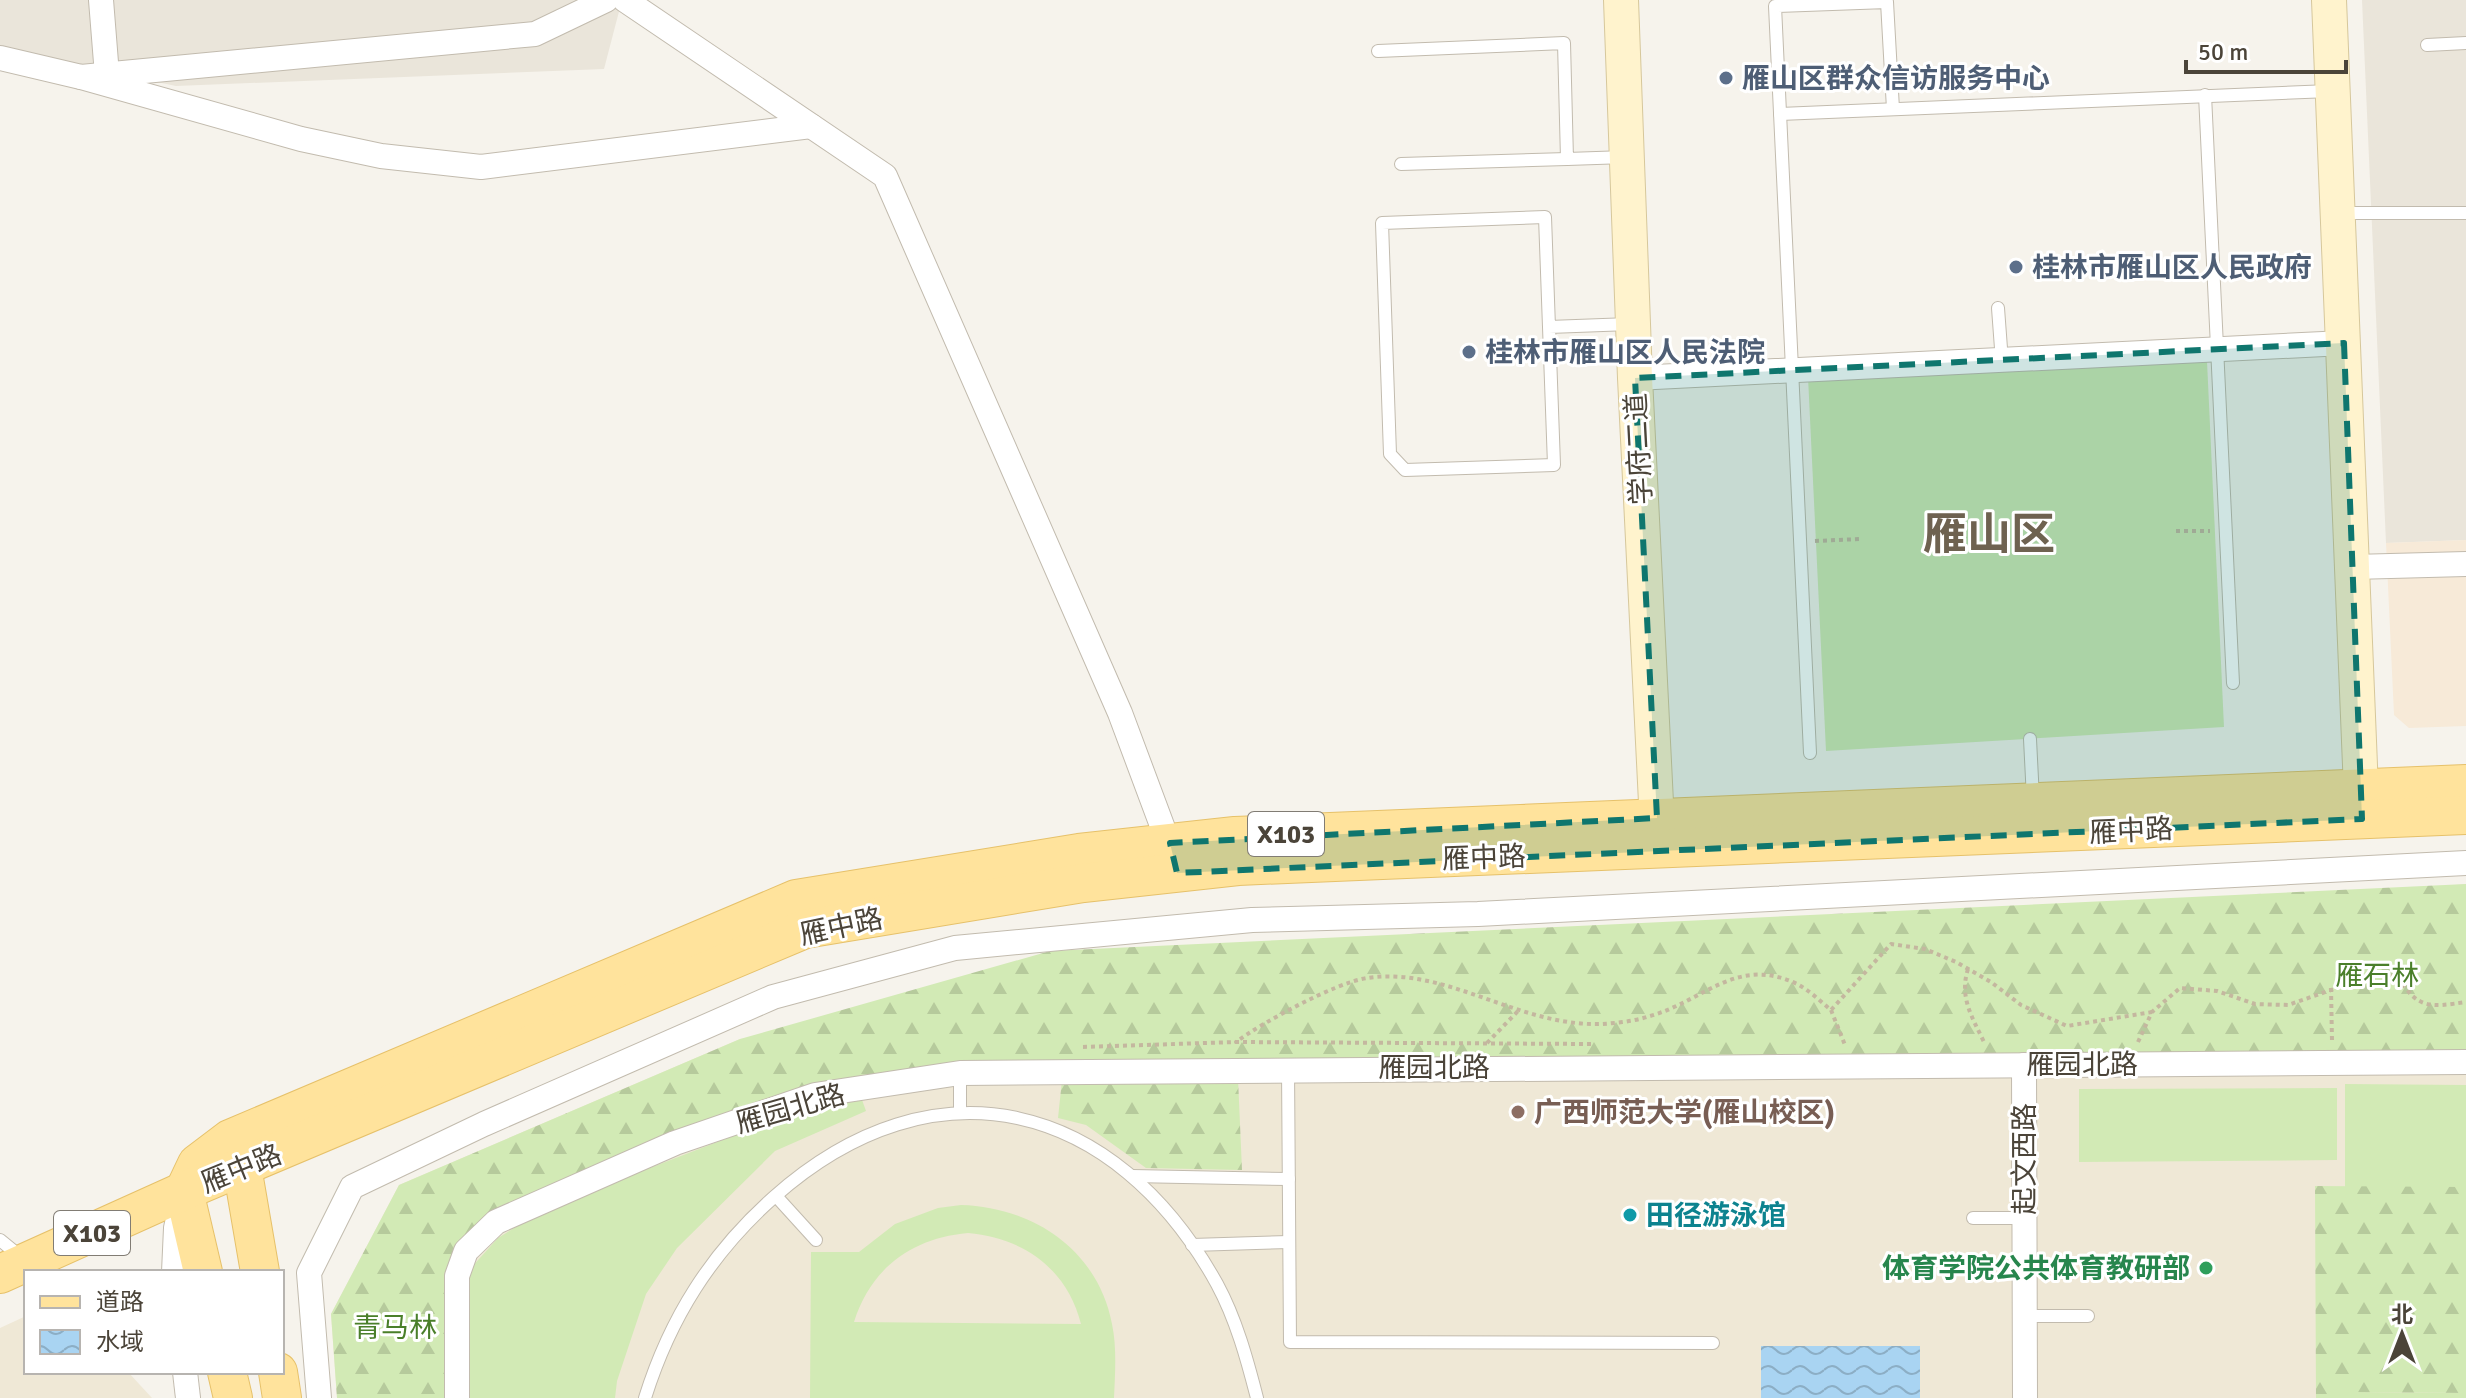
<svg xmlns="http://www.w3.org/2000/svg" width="2466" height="1398" viewBox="0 0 2466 1398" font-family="Signika,'Noto Sans SC',sans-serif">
  <defs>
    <pattern id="forest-firs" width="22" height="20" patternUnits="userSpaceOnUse" patternTransform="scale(2)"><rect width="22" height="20" fill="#d2eab5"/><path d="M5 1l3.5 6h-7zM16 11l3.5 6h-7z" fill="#b6ca9c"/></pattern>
    <pattern id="water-waves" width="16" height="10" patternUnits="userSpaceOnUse" patternTransform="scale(2)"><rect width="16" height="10" fill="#a9d4f2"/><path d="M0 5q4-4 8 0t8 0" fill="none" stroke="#8caec5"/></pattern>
  </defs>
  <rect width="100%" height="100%" fill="#f6f3ec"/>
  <g fill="#eae5da">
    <path d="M 0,0 L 622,0 L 604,69 L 176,86 L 0,49 Z"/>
    <path d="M 2362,0 L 2466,0 L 2466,540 L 2386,543 Z"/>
  </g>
  <path fill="#f7ead8" d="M 2466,540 L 2466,726 L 2409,728 L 2394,715 L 2386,543 Z"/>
  <g fill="#efe8d6">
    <path d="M 2466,884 L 2466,1398 L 337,1398 L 331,1314 L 399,1185 L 740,1039 Z"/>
    <path d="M 26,1316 L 26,1372 L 128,1372 L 152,1398 L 0,1398 L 0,1328 Z"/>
  </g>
  <g fill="#d2eab5" fill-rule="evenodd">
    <path d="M 2207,361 L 2224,727 L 1826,751 L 1808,377 Z"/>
    <path d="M 2345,1084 L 2466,1085 L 2466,1187 L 2345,1187 Z"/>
    <path d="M 2337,1088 L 2337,1160 L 2079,1162 L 2079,1089 Z"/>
    <path d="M 861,1097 L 866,1111 L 775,1151 L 677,1248 L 646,1294 L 617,1381 L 615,1398 L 467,1398 L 469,1270 L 498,1238 L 546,1208 L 756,1127 Z"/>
    <path d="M 961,1205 C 1033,1207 1098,1250 1112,1324 C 1117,1348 1115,1374 1114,1398 L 810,1398 L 811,1252 L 859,1252 L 895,1224 L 938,1208 ZM 968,1233 C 1024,1238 1067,1269 1081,1324 L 854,1322 C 871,1268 912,1238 968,1233 Z"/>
    <path d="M 2352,1392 L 2466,1393 L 2466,1398 L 2352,1398 Z"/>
  </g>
  <g fill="url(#forest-firs)">
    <path d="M 2466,884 L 2466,1062 L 960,1073 L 815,1095 L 675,1143 L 466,1251 L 457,1398 L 337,1398 L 331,1314 L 399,1185 L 740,1039 L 1050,951 Z"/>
    <path d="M 1238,1078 L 1242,1170 L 1146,1168 L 1086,1125 L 1058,1118 L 1062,1080 Z"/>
    <path d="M 2315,1186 L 2466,1187 L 2466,1393 L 2353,1392 L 2352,1398 L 2316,1398 Z"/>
  </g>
  <rect fill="url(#water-waves)" x="1761" y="1346" width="159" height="52"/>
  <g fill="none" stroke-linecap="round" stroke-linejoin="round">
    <g stroke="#c2bbae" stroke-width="14">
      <g id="lane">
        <path d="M 2427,45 L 2466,43"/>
        <path d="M 1378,51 L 1564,43 L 1567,159 L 1626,157"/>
        <path d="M 2205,95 L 2233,683"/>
        <path d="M 1780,114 L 2330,91"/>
        <path d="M 1401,164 L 1567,159"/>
        <path d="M 2340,213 L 2466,213"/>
        <path d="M 1998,308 L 2002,362"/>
        <path d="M 1549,327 L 1545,217 L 1382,223 L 1390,454 L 1405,470 L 1554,465 L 1549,327 L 1630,324"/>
        <path d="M 2030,739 L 2033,799"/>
        <path d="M 1810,753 L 1775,6 L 1887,2 L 1893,109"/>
        <path d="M 1288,1068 L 1290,1342 L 1713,1343"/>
        <path d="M 960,1073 L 960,1112"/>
        <path d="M 1132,1176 L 1289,1179"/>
        <path d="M 776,1196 L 816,1240"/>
        <path d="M 1973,1218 L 2024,1218"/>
        <path d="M 0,1240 L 22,1258"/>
        <path d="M 1192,1245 L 1289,1242"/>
        <path d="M 2024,1316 L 2088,1316"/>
        <path d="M 645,1398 C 670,1318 711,1253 774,1197 C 935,1054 1116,1101 1217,1284 C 1236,1319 1247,1359 1257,1398"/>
      </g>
    </g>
    <g stroke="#c2bbae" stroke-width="26">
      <g id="street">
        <path d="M 101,0 L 107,75"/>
        <path d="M 625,0 L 885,176 L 1120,713 L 1173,855"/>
        <path d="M 0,58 L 81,77 L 535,34 L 606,0"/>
        <path d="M 81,77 L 301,139 L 381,156 L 481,167 L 811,126"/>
        <path d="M 1635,378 L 2344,343"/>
        <path d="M 2353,567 L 2466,564"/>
        <path d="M 2024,1065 L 2025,1398"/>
        <path d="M 174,1272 L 176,1228 L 181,1205"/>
        <path d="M 185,1372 L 188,1398"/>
        <path d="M 319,1398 L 309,1273 L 352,1187 L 484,1124 L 773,997 L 955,948 L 1252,920 L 1478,914 L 2466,863"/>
        <path d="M 457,1398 L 457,1276 L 466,1251 L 496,1222 L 675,1143 L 815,1095 L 960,1073 L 2466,1062"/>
      </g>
    </g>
    <g stroke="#d6c79b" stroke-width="36">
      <g id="secondary">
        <path d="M 1621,0 L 1635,378 L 1658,843"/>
        <path d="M 2329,0 L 2362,815"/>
      </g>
    </g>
    <g stroke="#e6c16a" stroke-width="40">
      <g id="primary">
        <path d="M 242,1167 L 260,1272"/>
        <path d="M 187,1185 L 197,1164 L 230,1139 L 796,899 L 1079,853 L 1235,836 L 2466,784"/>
        <path d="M 184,1191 L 203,1272"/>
        <path d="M 0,1274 L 184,1191 L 805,929 L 1083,883 L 1238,866 L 2466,815"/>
        <path d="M 227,1372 L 233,1398"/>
        <path d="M 278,1372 L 282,1398"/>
      </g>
    </g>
    <g stroke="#c4b79f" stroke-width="4" stroke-dasharray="4 4" stroke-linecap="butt">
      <path d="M 2176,531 L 2210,531"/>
      <path d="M 1815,541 L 1860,539"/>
      <path d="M 1968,969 C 1959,997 1972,1017 1984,1042"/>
      <path d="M 2331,988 L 2332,1041"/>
      <path d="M 1831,1010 L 1845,1045"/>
      <path d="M 2138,1042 L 2152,1012 L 2180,988 L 2217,991 L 2255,1004 L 2288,1005 L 2377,974 L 2398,977 C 2418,1010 2431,1007 2466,1002"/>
      <path d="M 1487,1043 L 1518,1011"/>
      <path d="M 1591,1044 L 1236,1042 C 1263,1022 1335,983 1367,978 C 1447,966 1518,1027 1602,1024 C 1618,1023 1635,1021 1650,1016 C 1704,1001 1737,955 1797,984 C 1809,990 1820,1001 1831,1010 L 1891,944 L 1925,949 L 1956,962 L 1991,982 L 2021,1005 L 2067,1026 L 2152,1012"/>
      <path d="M 1083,1047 L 1236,1042"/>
    </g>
    <use href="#lane" stroke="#fff" stroke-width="12"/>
    <use href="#street" stroke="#fff" stroke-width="24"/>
    <use href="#secondary" stroke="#fff3cd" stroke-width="34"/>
    <use href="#primary" stroke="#ffe39c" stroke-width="38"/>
  </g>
  <path fill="#0f766e" fill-opacity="0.2" stroke="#0f766e" stroke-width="6" stroke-dasharray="16 10" stroke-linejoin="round" d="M 2344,343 L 2362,819 L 1177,873 L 1170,843 L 1657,818 L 1635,378 Z"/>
  <g fill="#5c6f8a" stroke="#fff" stroke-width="3">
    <circle cx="1726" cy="78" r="8"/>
    <circle cx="2016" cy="267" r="8"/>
    <circle cx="1469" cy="352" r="8"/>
  </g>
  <circle fill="#8d6e63" stroke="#fff" stroke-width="3" cx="1518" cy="1112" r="8"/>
  <circle fill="#0f9aa8" stroke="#fff" stroke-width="3" cx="1630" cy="1215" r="8"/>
  <circle fill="#2e9e5b" stroke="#fff" stroke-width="3" cx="2206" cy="1268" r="8"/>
  <g text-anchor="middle" stroke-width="6" stroke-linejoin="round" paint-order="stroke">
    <g fill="#fff" stroke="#817c74" stroke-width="2">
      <rect x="1248" y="812" width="76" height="44" rx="6"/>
      <rect x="54" y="1211" width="76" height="44" rx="6"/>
    </g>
    <g font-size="26" font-weight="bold" fill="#4b4439">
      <text x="1286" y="843">X103</text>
      <text x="92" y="1242">X103</text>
    </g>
    <g font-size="28" font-weight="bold" fill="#4e5e75" stroke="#fff" text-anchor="start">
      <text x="1742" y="88">雁山区群众信访服务中心</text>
      <text x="2032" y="277">桂林市雁山区人民政府</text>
      <text x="1485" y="362">桂林市雁山区人民法院</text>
    </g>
    <g font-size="28" fill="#4b4439" stroke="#fff">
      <text transform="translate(1638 449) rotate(-93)" y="10">学府二道</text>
      <text transform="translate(2131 830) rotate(-3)" y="10">雁中路</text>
      <text transform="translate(1484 857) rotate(-2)" y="10">雁中路</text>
      <text transform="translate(841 926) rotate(-12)" y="10">雁中路</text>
      <text x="2082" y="1074">雁园北路</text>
      <text x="1434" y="1077">雁园北路</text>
      <text transform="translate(790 1108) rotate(-16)" y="10">雁园北路</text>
      <text transform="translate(2024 1159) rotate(-90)" y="10">起文西路</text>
      <text transform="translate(241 1168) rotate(-22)" y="10">雁中路</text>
    </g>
    <g font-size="28" fill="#4a7f2a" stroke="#fff">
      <text x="2377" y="985">雁石林</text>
      <text x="395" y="1337">青马林</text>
    </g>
    <g font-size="28" font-weight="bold" fill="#785e54" stroke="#fff" text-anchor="start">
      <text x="1534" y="1122">广西师范大学(雁山校区)</text>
    </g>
    <g font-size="28" font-weight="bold" fill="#0d838f" stroke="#fff" text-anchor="start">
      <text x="1646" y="1225">田径游泳馆</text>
    </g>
    <g font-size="28" font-weight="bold" fill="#27864d" stroke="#fff" text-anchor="end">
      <text x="2190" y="1278">体育学院公共体育教研部</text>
    </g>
    <g font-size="44" font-weight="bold" fill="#6e6250" stroke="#fff">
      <text x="1989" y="549">雁山区</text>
    </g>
  </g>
  <rect x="24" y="1270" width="260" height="104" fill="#ffffff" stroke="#b7b4b0" stroke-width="2"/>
  <rect x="40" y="1296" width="40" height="12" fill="#ffe39c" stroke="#b7b4b0" stroke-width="2"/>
  <text x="96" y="1310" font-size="24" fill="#4b4439">道路</text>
  <rect x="40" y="1330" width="40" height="24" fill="url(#water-waves)" stroke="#b7b4b0" stroke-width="2"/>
  <text x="96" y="1350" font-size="24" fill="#4b4439">水域</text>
  <g transform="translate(2402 1334)" stroke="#ffffff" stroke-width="6" paint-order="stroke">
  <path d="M0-6L14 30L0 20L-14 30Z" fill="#4b4439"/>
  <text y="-12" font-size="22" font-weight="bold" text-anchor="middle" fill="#4b4439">北</text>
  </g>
  <path d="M2186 60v12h160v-12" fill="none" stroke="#4b4439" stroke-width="4"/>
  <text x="2198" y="60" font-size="24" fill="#4b4439" stroke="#ffffff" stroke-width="6" paint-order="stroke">50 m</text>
</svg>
